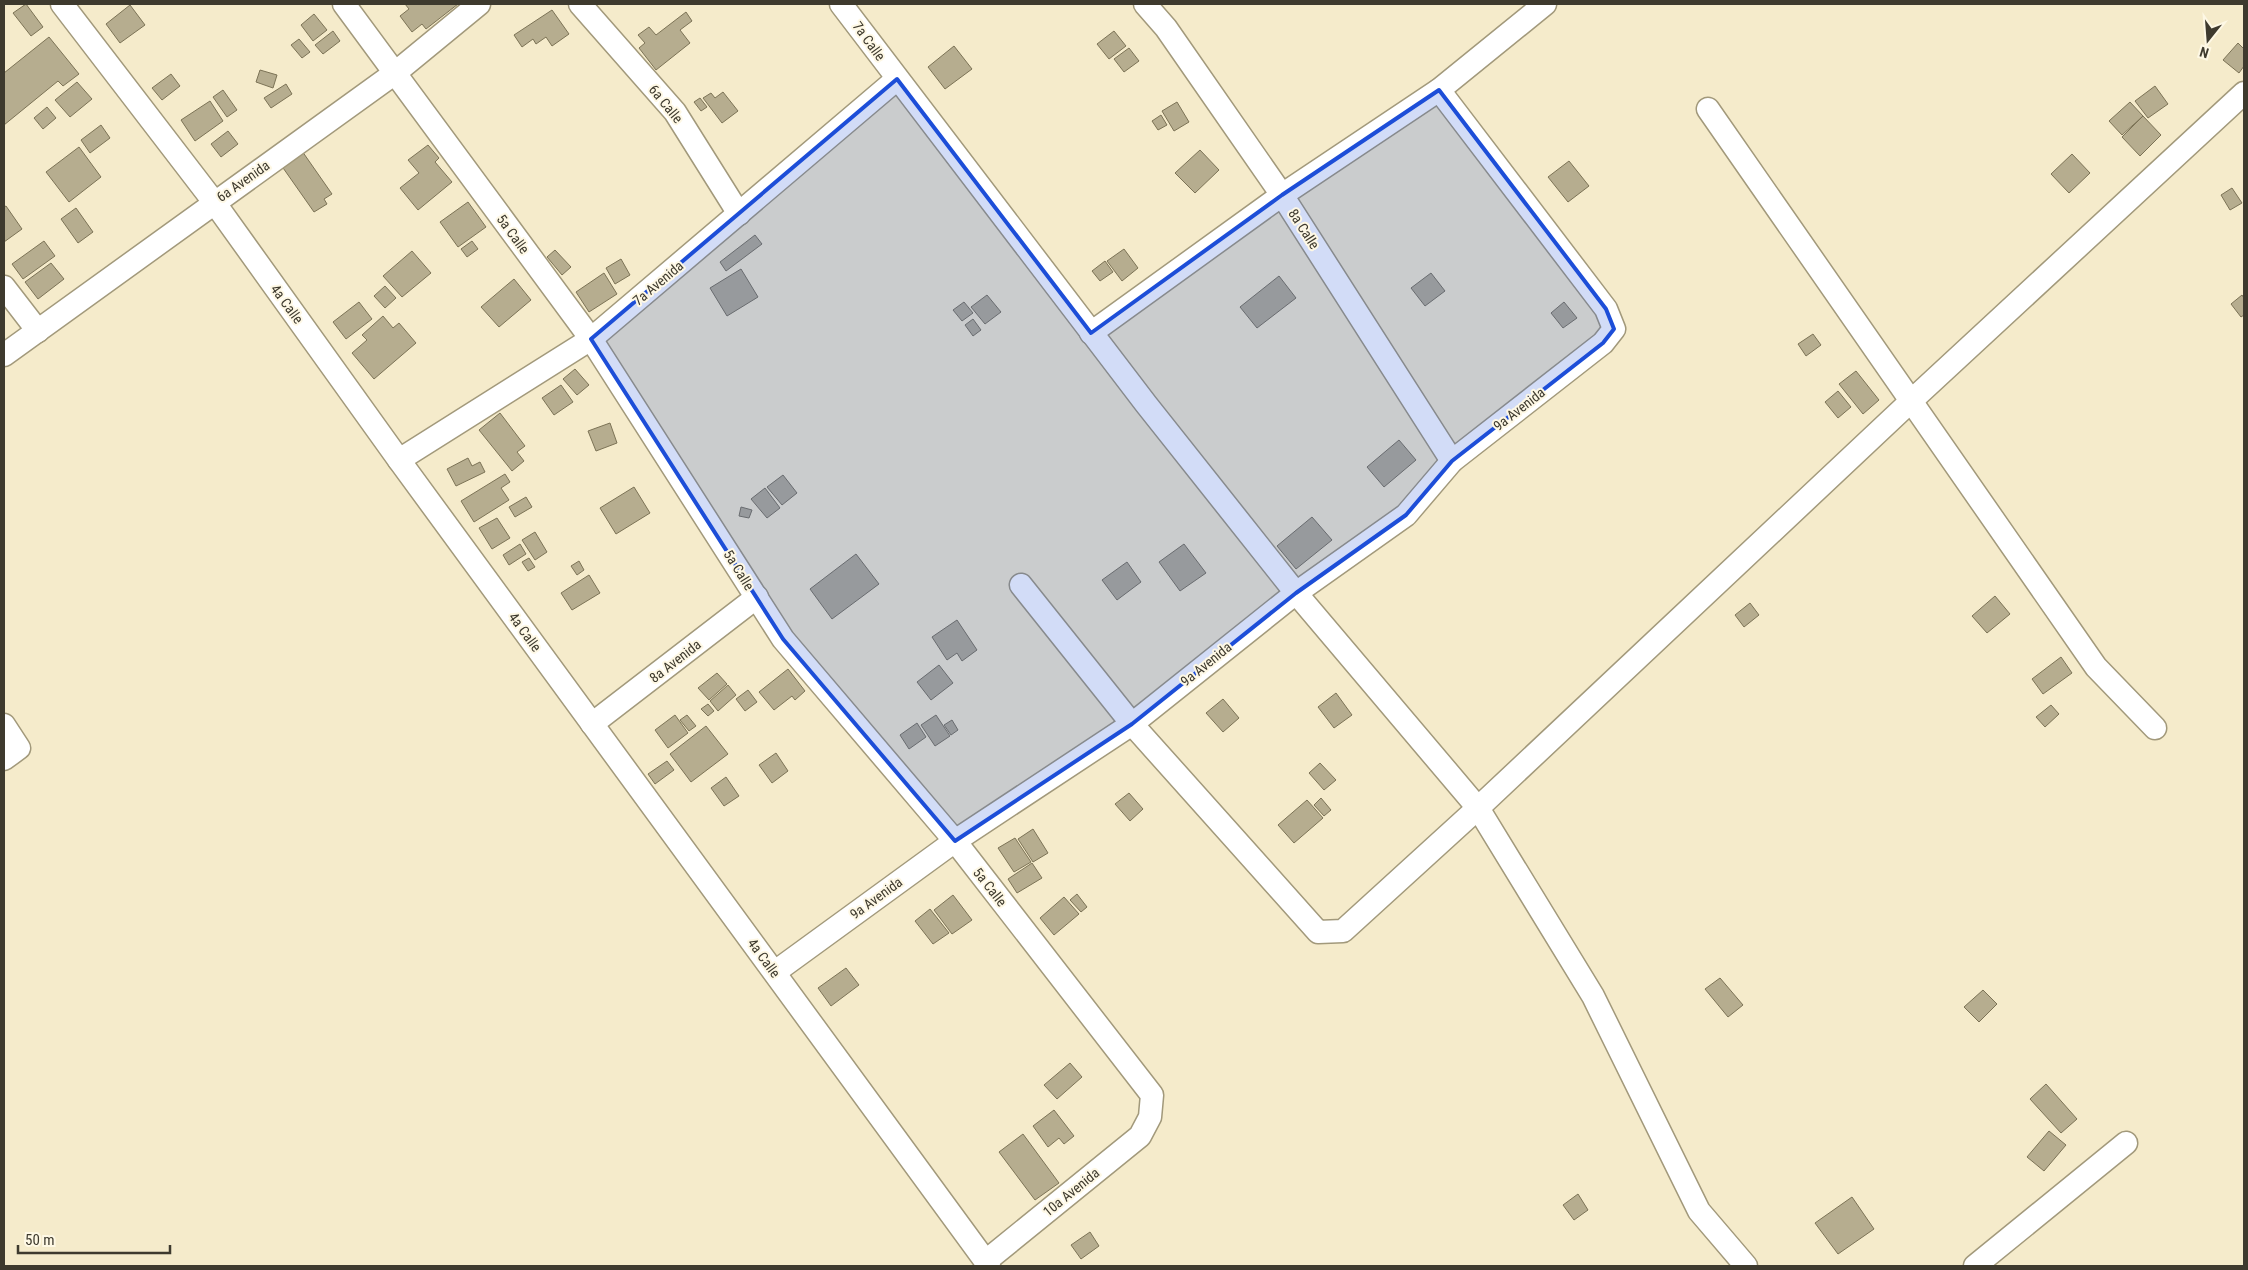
<svg xmlns="http://www.w3.org/2000/svg" width="2248" height="1270" viewBox="0 0 2248 1270" font-family="'Roboto Condensed',sans-serif">
  <rect width="100%" height="100%" fill="#f5ebcb"/>
  <g fill="#b6ad8f" stroke="#7c7356">
    <path d="M 26,4 L 43,27 L 31,36 L 13,13 Z"/>
    <path d="M 405,4 L 458,4 L 426,29 L 422,24 L 412,32 L 400,16 L 409,9 Z"/>
    <path d="M 130,5 L 145,25 L 120,43 L 106,24 Z"/>
    <path d="M 552,10 L 569,34 L 552,46 L 546,37 L 536,44 L 533,39 L 522,47 L 514,35 Z"/>
    <path d="M 686,12 L 692,21 L 680,30 L 690,43 L 656,70 L 639,48 L 645,43 L 638,35 L 649,27 L 656,35 Z"/>
    <path d="M 314,14 L 327,30 L 313,41 L 301,25 Z"/>
    <path d="M 333,31 L 340,41 L 323,54 L 315,45 Z"/>
    <path d="M 1114,31 L 1126,46 L 1109,59 L 1097,44 Z"/>
    <path d="M 49,37 L 79,74 L 63,86 L 58,81 L 4,125 L 4,73 Z"/>
    <path d="M 299,39 L 310,52 L 302,58 L 291,45 Z"/>
    <path d="M 2238,43 L 2244,49 L 2244,66 L 2239,73 L 2223,60 Z"/>
    <path d="M 954,46 L 972,69 L 945,89 L 928,67 Z"/>
    <path d="M 1129,48 L 1139,61 L 1124,72 L 1114,59 Z"/>
    <path d="M 260,70 L 277,75 L 273,88 L 256,82 Z"/>
    <path d="M 171,74 L 180,86 L 162,100 L 152,88 Z"/>
    <path d="M 77,82 L 92,99 L 70,117 L 55,100 Z"/>
    <path d="M 286,84 L 292,94 L 271,108 L 264,98 Z"/>
    <path d="M 2155,86 L 2168,104 L 2148,118 L 2135,101 Z"/>
    <path d="M 223,90 L 237,110 L 227,117 L 213,97 Z"/>
    <path d="M 723,92 L 738,111 L 722,123 L 703,98 L 711,93 L 715,98 Z"/>
    <path d="M 700,98 L 707,107 L 701,111 L 694,102 Z"/>
    <path d="M 210,101 L 223,121 L 195,141 L 181,120 Z"/>
    <path d="M 1177,102 L 1189,122 L 1174,131 L 1162,111 Z"/>
    <path d="M 2130,102 L 2143,116 L 2122,135 L 2109,121 Z"/>
    <path d="M 47,107 L 56,118 L 43,129 L 34,118 Z"/>
    <path d="M 1161,115 L 1167,125 L 1158,130 L 1152,121 Z"/>
    <path d="M 2143,116 L 2161,135 L 2140,156 L 2122,137 Z"/>
    <path d="M 101,125 L 110,138 L 90,153 L 81,140 Z"/>
    <path d="M 228,131 L 238,144 L 221,157 L 211,144 Z"/>
    <path d="M 428,145 L 439,158 L 435,162 L 452,182 L 418,210 L 400,188 L 419,173 L 408,160 Z"/>
    <path d="M 79,147 L 101,177 L 69,202 L 46,172 Z"/>
    <path d="M 1200,150 L 1219,170 L 1195,193 L 1175,173 Z"/>
    <path d="M 302,151 L 332,194 L 324,199 L 327,204 L 314,212 L 281,165 Z"/>
    <path d="M 2072,154 L 2090,173 L 2069,193 L 2051,174 Z"/>
    <path d="M 1569,161 L 1589,186 L 1568,202 L 1548,177 Z"/>
    <path d="M 2232,188 L 2242,203 L 2230,210 L 2221,195 Z"/>
    <path d="M 468,202 L 486,227 L 458,247 L 440,222 Z"/>
    <path d="M 6,206 L 22,229 L 4,242 L 4,207 Z"/>
    <path d="M 76,208 L 93,232 L 78,243 L 61,219 Z"/>
    <path d="M 755,235 L 762,244 L 726,271 L 720,262 Z"/>
    <path d="M 44,241 L 55,256 L 23,279 L 12,264 Z"/>
    <path d="M 472,241 L 478,249 L 467,257 L 461,249 Z"/>
    <path d="M 1124,249 L 1138,268 L 1122,281 L 1107,261 Z"/>
    <path d="M 555,250 L 571,267 L 562,275 L 547,257 Z"/>
    <path d="M 412,251 L 431,273 L 402,297 L 383,276 Z"/>
    <path d="M 621,259 L 630,275 L 615,284 L 606,268 Z"/>
    <path d="M 1105,261 L 1113,272 L 1100,281 L 1092,271 Z"/>
    <path d="M 51,263 L 64,279 L 38,299 L 25,282 Z"/>
    <path d="M 741,269 L 758,297 L 727,316 L 710,288 Z"/>
    <path d="M 604,273 L 617,294 L 589,312 L 576,292 Z"/>
    <path d="M 1431,273 L 1445,291 L 1425,306 L 1411,288 Z"/>
    <path d="M 1279,276 L 1296,298 L 1257,328 L 1240,307 Z"/>
    <path d="M 514,279 L 531,300 L 499,327 L 481,307 Z"/>
    <path d="M 385,286 L 396,298 L 385,308 L 374,296 Z"/>
    <path d="M 987,295 L 1001,312 L 985,324 L 971,307 Z"/>
    <path d="M 2242,295 L 2244,298 L 2244,315 L 2241,317 L 2231,304 Z"/>
    <path d="M 359,302 L 372,319 L 346,339 L 333,322 Z"/>
    <path d="M 964,302 L 973,313 L 962,321 L 953,310 Z"/>
    <path d="M 1564,302 L 1577,318 L 1563,328 L 1551,313 Z"/>
    <path d="M 383,316 L 393,328 L 399,323 L 416,343 L 374,379 L 352,353 L 367,340 L 362,335 Z"/>
    <path d="M 973,319 L 981,330 L 973,336 L 965,325 Z"/>
    <path d="M 1813,334 L 1821,345 L 1806,356 L 1798,344 Z"/>
    <path d="M 575,369 L 589,385 L 577,395 L 563,379 Z"/>
    <path d="M 1856,371 L 1879,400 L 1863,414 L 1839,384 Z"/>
    <path d="M 561,385 L 573,402 L 554,415 L 542,398 Z"/>
    <path d="M 1838,391 L 1851,407 L 1838,418 L 1825,402 Z"/>
    <path d="M 500,413 L 525,446 L 517,452 L 524,461 L 512,471 L 479,430 Z"/>
    <path d="M 610,423 L 617,443 L 596,451 L 588,431 Z"/>
    <path d="M 1399,440 L 1416,460 L 1384,487 L 1367,467 Z"/>
    <path d="M 468,458 L 472,466 L 480,462 L 485,472 L 456,486 L 447,469 Z"/>
    <path d="M 505,474 L 510,482 L 501,488 L 509,500 L 474,522 L 461,501 Z"/>
    <path d="M 783,475 L 797,493 L 782,505 L 767,487 Z"/>
    <path d="M 634,487 L 650,513 L 616,534 L 600,508 Z"/>
    <path d="M 765,488 L 780,508 L 767,518 L 751,499 Z"/>
    <path d="M 526,497 L 532,507 L 515,517 L 509,507 Z"/>
    <path d="M 741,507 L 752,510 L 749,518 L 739,516 Z"/>
    <path d="M 1312,517 L 1332,540 L 1296,569 L 1277,546 Z"/>
    <path d="M 497,518 L 510,538 L 492,549 L 479,528 Z"/>
    <path d="M 535,532 L 547,552 L 535,560 L 522,540 Z"/>
    <path d="M 520,544 L 526,554 L 509,565 L 503,555 Z"/>
    <path d="M 1184,544 L 1206,573 L 1180,591 L 1159,562 Z"/>
    <path d="M 856,554 L 879,584 L 832,619 L 810,589 Z"/>
    <path d="M 529,558 L 535,567 L 528,571 L 522,562 Z"/>
    <path d="M 579,561 L 584,570 L 577,575 L 571,566 Z"/>
    <path d="M 1127,562 L 1141,582 L 1117,600 L 1102,580 Z"/>
    <path d="M 589,575 L 600,593 L 572,610 L 561,593 Z"/>
    <path d="M 1995,596 L 2010,614 L 1987,633 L 1972,616 Z"/>
    <path d="M 1750,603 L 1759,615 L 1744,627 L 1735,615 Z"/>
    <path d="M 957,620 L 977,650 L 962,661 L 957,653 L 947,660 L 932,637 Z"/>
    <path d="M 2061,657 L 2072,673 L 2043,694 L 2032,679 Z"/>
    <path d="M 939,665 L 953,683 L 931,700 L 917,682 Z"/>
    <path d="M 788,669 L 805,691 L 795,700 L 792,696 L 774,710 L 759,692 Z"/>
    <path d="M 717,673 L 727,684 L 709,700 L 698,688 Z"/>
    <path d="M 728,685 L 736,695 L 718,711 L 710,701 Z"/>
    <path d="M 748,690 L 757,702 L 745,711 L 736,699 Z"/>
    <path d="M 1336,693 L 1352,715 L 1334,728 L 1318,707 Z"/>
    <path d="M 1223,699 L 1239,718 L 1223,732 L 1206,713 Z"/>
    <path d="M 708,704 L 714,711 L 708,716 L 701,709 Z"/>
    <path d="M 2051,705 L 2059,714 L 2045,727 L 2036,717 Z"/>
    <path d="M 675,715 L 688,733 L 668,748 L 655,730 Z"/>
    <path d="M 687,715 L 696,726 L 689,731 L 680,720 Z"/>
    <path d="M 936,715 L 950,736 L 935,746 L 921,725 Z"/>
    <path d="M 952,720 L 958,730 L 951,735 L 944,725 Z"/>
    <path d="M 917,723 L 926,737 L 909,749 L 900,735 Z"/>
    <path d="M 706,726 L 728,754 L 691,782 L 670,754 Z"/>
    <path d="M 776,753 L 788,771 L 772,783 L 759,765 Z"/>
    <path d="M 667,761 L 674,770 L 655,784 L 648,774 Z"/>
    <path d="M 1320,763 L 1336,780 L 1324,790 L 1309,773 Z"/>
    <path d="M 726,777 L 739,796 L 724,806 L 711,788 Z"/>
    <path d="M 1129,793 L 1143,809 L 1130,821 L 1115,804 Z"/>
    <path d="M 1321,798 L 1331,810 L 1324,816 L 1314,805 Z"/>
    <path d="M 1307,800 L 1323,818 L 1294,843 L 1278,825 Z"/>
    <path d="M 1033,829 L 1048,853 L 1033,862 L 1018,839 Z"/>
    <path d="M 1015,838 L 1031,862 L 1014,872 L 998,848 Z"/>
    <path d="M 1032,863 L 1042,878 L 1017,893 L 1008,879 Z"/>
    <path d="M 1077,894 L 1087,907 L 1081,912 L 1070,900 Z"/>
    <path d="M 953,895 L 972,920 L 952,934 L 934,910 Z"/>
    <path d="M 1064,897 L 1079,914 L 1054,935 L 1040,918 Z"/>
    <path d="M 930,909 L 949,933 L 933,944 L 915,921 Z"/>
    <path d="M 846,968 L 859,985 L 831,1006 L 818,988 Z"/>
    <path d="M 1720,978 L 1743,1005 L 1728,1017 L 1705,989 Z"/>
    <path d="M 1983,990 L 1997,1004 L 1979,1022 L 1964,1007 Z"/>
    <path d="M 1070,1063 L 1082,1077 L 1057,1099 L 1044,1085 Z"/>
    <path d="M 2046,1084 L 2077,1119 L 2061,1133 L 2030,1099 Z"/>
    <path d="M 1054,1110 L 1074,1136 L 1064,1144 L 1059,1138 L 1048,1147 L 1033,1126 Z"/>
    <path d="M 2049,1131 L 2066,1145 L 2044,1171 L 2027,1157 Z"/>
    <path d="M 1023,1134 L 1059,1183 L 1035,1200 L 999,1152 Z"/>
    <path d="M 1578,1194 L 1588,1210 L 1574,1220 L 1563,1205 Z"/>
    <path d="M 1852,1197 L 1874,1229 L 1838,1254 L 1815,1223 Z"/>
    <path d="M 1090,1232 L 1099,1246 L 1081,1259 L 1071,1245 Z"/>
  </g>
  <g fill="none" stroke-linecap="round" stroke-linejoin="round">
    <g stroke="#a2997b" stroke-width="25">
      <g id="street">
        <path d="M 62,4 L 214,202 L 399,460 L 989,1266"/>
        <path d="M 344,4 L 591,339 L 783,639 L 955,841 L 1152,1095 L 1150,1117 L 1140,1136 L 986,1261"/>
        <path d="M 580,4 L 675,112 L 739,214"/>
        <path d="M 841,4 L 1146,404 L 1296,593 L 1478,808 L 1593,996 L 1699,1211 L 1746,1266"/>
        <path d="M 1145,4 L 1166,28 L 1282,195 L 1452,461"/>
        <path d="M 1708,109 L 2096,667 L 2155,728"/>
        <path d="M 4,287 L 38,331"/>
        <path d="M 1091,333 L 1282,195 L 1439,90 L 1545,4"/>
        <path d="M 4,355 L 395,73 L 479,4"/>
        <path d="M 399,460 L 591,339 L 897,79"/>
        <path d="M 1021,585 L 1132,724 L 1318,932 L 1343,931 L 1478,808 L 1910,402 L 2244,93"/>
        <path d="M 592,724 L 757,597"/>
        <path d="M 4,725 L 19,748 L 4,759"/>
        <path d="M 775,972 L 955,841 L 1132,724 L 1296,593 L 1406,515 L 1452,461 L 1603,343 L 1614,329 L 1606,309 L 1439,90"/>
        <path d="M 1975,1266 L 2126,1143"/>
      </g>
    </g>
    <use href="#street" stroke="#fff" stroke-width="22"/>
  </g>
  <path fill="#1d4ed8" fill-opacity="0.2" stroke="#1d4ed8" stroke-width="4" stroke-linejoin="round" d="M 897,79 L 1091,333 L 1282,195 L 1439,90 L 1606,309 L 1614,329 L 1603,343 L 1452,461 L 1406,515 L 1296,593 L 1132,724 L 955,841 L 783,639 L 591,339 Z"/>
  <g text-anchor="middle" stroke-width="4" stroke-linejoin="round" paint-order="stroke">
    <g font-size="14" fill="#3e3a2e" stroke="#fef8e5">
      <text transform="translate(869 41) rotate(54)" y="5">7a Calle</text>
      <text transform="translate(666 104) rotate(51)" y="5">6a Calle</text>
      <text transform="translate(243 181) rotate(-35)" y="5">6a Avenida</text>
      <text transform="translate(1304 229) rotate(57)" y="5">8a Calle</text>
      <text transform="translate(513 234) rotate(54)" y="5">5a Calle</text>
      <text transform="translate(658 283) rotate(-40)" y="5">7a Avenida</text>
      <text transform="translate(287 304) rotate(54)" y="5">4a Calle</text>
      <text transform="translate(1519 409) rotate(-38)" y="5">9a Avenida</text>
      <text transform="translate(739 570) rotate(58)" y="5">5a Calle</text>
      <text transform="translate(525 632) rotate(54)" y="5">4a Calle</text>
      <text transform="translate(675 661) rotate(-38)" y="5">8a Avenida</text>
      <text transform="translate(1206 664) rotate(-39)" y="5">9a Avenida</text>
      <text transform="translate(990 887) rotate(52)" y="5">5a Calle</text>
      <text transform="translate(876 898) rotate(-36)" y="5">9a Avenida</text>
      <text transform="translate(764 958) rotate(54)" y="5">4a Calle</text>
      <text transform="translate(1071 1192) rotate(-39)" y="5">10a Avenida</text>
    </g>
  </g>
  <rect width="2248" height="1270" fill="none" stroke="#3e3a2e" stroke-width="10"/>
  <g transform="translate(2208 40) rotate(197)" stroke="#fef8e5" stroke-width="4" paint-order="stroke">
  <path d="M0-4L9 19L0 12L-9 19Z" fill="#3e3a2e"/>
  <text y="-8" font-size="14" font-weight="bold" text-anchor="middle" fill="#3e3a2e">N</text>
  </g>
  <path d="M18 1245v8h152v-8" fill="none" stroke="#3e3a2e" stroke-width="2.5"/>
  <text x="25" y="1245" font-size="15" fill="#3e3a2e" stroke="#fef8e5" stroke-width="4" paint-order="stroke">50 m</text>
</svg>
